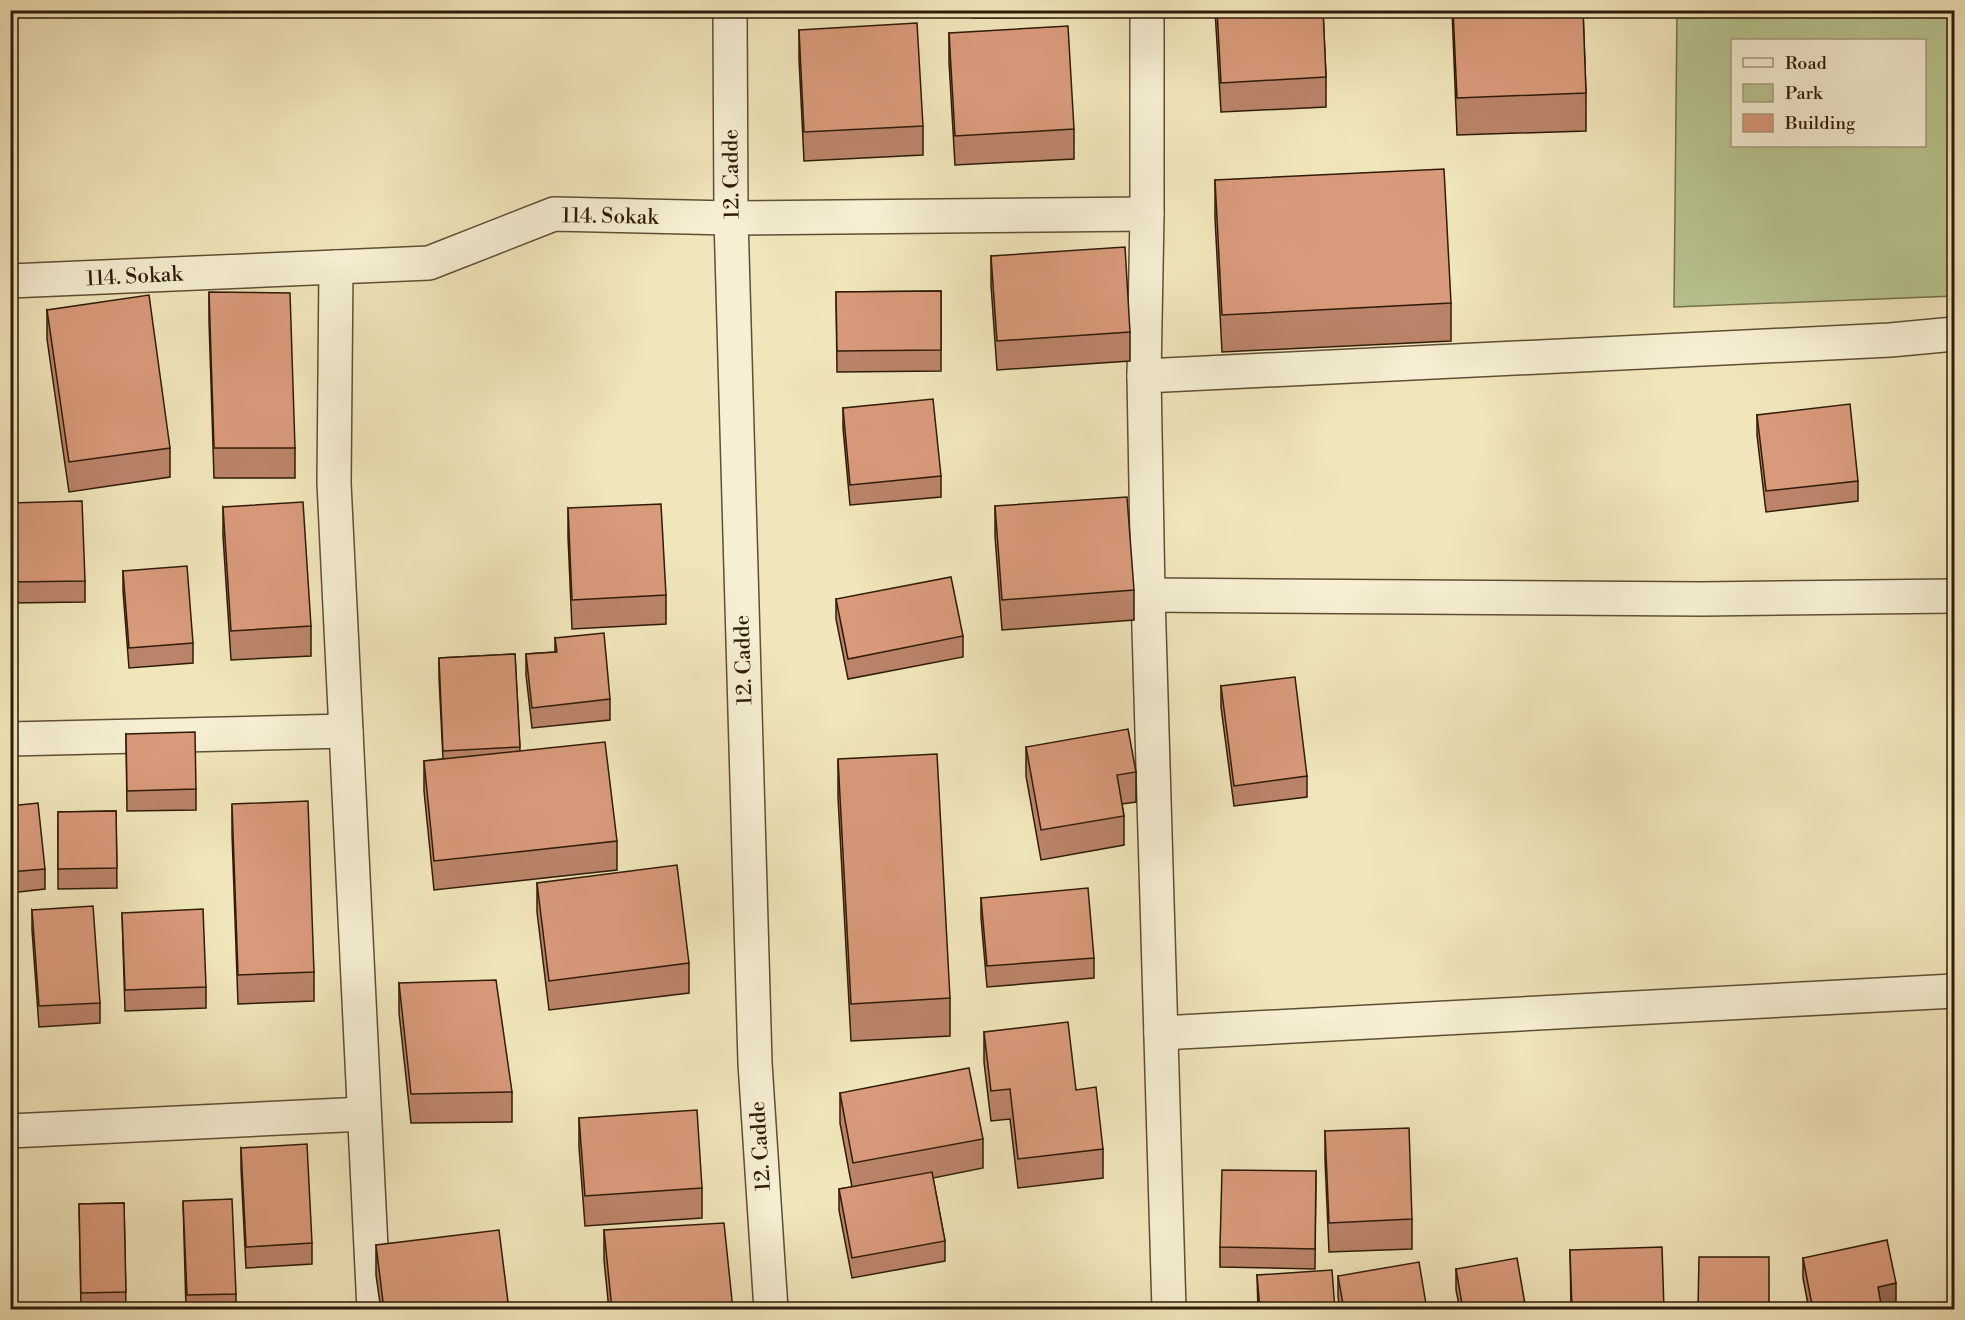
<svg xmlns="http://www.w3.org/2000/svg" width="1965" height="1320" viewBox="0 0 1965 1320" font-family="'Libre Bodoni',serif">
  <rect width="100%" height="100%" fill="#f1e6bb"/>
  <filter id="stains"><feTurbulence type="fractalNoise" baseFrequency=".00333" numOctaves="4"/><feColorMatrix values="0 0 0 0 .2 0 0 0 0 .09 0 0 0 0 .02 0 0 0 .5 -.17"/></filter>
  <radialGradient id="worn" r=".72"><stop offset=".6" stop-color="#630" stop-opacity="0"/><stop offset="1" stop-color="#630" stop-opacity=".3"/></radialGradient>
  <path fill="#b9c591" stroke="#74704c" stroke-width="1.5" fill-rule="evenodd" d="M 1677,11 L 1954,11 L 1954,296 L 1674,307 ZM 1732,40 L 1924,40 L 1924,146 L 1732,146 Z"/>
  <g fill="none" stroke-linecap="round" stroke-linejoin="round">
    <g stroke="#604e35" stroke-width="36">
      <g id="minor">
        <path d="M 730,10 L 731,218 L 755,1063 L 771,1310"/>
        <path d="M 1147,10 L 1147,214 L 1144,376 L 1148,595 L 1169,1310"/>
        <path d="M 336,267 L 334,483 L 374,1310"/>
        <path d="M 10,281 L 429,263 L 554,214 L 731,218 L 1147,214"/>
        <path d="M 1144,376 L 1890,340 L 1954,334"/>
        <path d="M 1148,595 L 1702,599 L 1954,596"/>
        <path d="M 10,739 L 346,731"/>
        <path d="M 1161,1033 L 1954,991"/>
        <path d="M 10,1131 L 364,1114"/>
      </g>
    </g>
    <use href="#minor" stroke="#f6efd3" stroke-width="33"/>
  </g>
  <g fill="#bb846a" stroke="#2f1b08" stroke-width="1.5">
    <path d="M 973,10 L 1099,10 L 1099,17 L 973,18 Z"/>
    <path d="M 1215,10 L 1323,10 L 1326,77 L 1326,107 L 1221,112 Z"/>
    <path d="M 1452,10 L 1583,10 L 1586,93 L 1586,131 L 1457,135 Z"/>
    <path d="M 799,30 L 923,126 L 923,155 L 804,161 L 799,59 Z"/>
    <path d="M 949,33 L 1074,129 L 1074,159 L 955,165 L 949,62 Z"/>
    <path d="M 1215,180 L 1451,303 L 1451,341 L 1222,352 L 1215,218 Z"/>
    <path d="M 991,256 L 1130,332 L 1130,361 L 997,370 L 991,285 Z"/>
    <path d="M 941,291 L 941,371 L 837,372 L 836,292 Z"/>
    <path d="M 209,292 L 295,448 L 295,478 L 214,478 L 209,321 Z"/>
    <path d="M 47,310 L 170,448 L 170,477 L 69,492 L 47,339 Z"/>
    <path d="M 1954,340 L 1954,404 L 1951,370 L 1951,341 Z"/>
    <path d="M 843,408 L 941,476 L 941,497 L 850,505 L 843,428 Z"/>
    <path d="M 1757,415 L 1858,481 L 1858,501 L 1766,512 L 1757,435 Z"/>
    <path d="M 10,503 L 85,581 L 85,602 L 10,603 Z"/>
    <path d="M 995,506 L 1134,590 L 1134,620 L 1002,630 L 995,536 Z"/>
    <path d="M 223,507 L 311,626 L 311,656 L 231,660 L 223,536 Z"/>
    <path d="M 568,508 L 666,595 L 666,624 L 572,629 L 568,537 Z"/>
    <path d="M 123,571 L 193,643 L 193,663 L 129,668 L 123,591 Z"/>
    <path d="M 836,599 L 963,636 L 963,657 L 848,679 L 836,619 Z"/>
    <path d="M 555,638 L 610,699 L 610,720 L 532,728 L 526,675 L 526,654 L 555,652 Z"/>
    <path d="M 515,654 L 520,751 L 617,841 L 617,870 L 434,890 L 424,791 L 424,761 L 443,759 L 439,678 L 439,658 Z"/>
    <path d="M 1221,686 L 1307,776 L 1307,797 L 1234,806 L 1221,707 Z"/>
    <path d="M 126,734 L 196,789 L 196,810 L 127,811 Z"/>
    <path d="M 1026,747 L 1136,772 L 1136,802 L 1122,804 L 1124,816 L 1124,845 L 1041,860 L 1026,776 Z"/>
    <path d="M 838,759 L 950,998 L 950,1036 L 851,1041 L 838,797 Z"/>
    <path d="M 232,804 L 314,972 L 314,1001 L 238,1004 L 232,834 Z"/>
    <path d="M 10,806 L 45,869 L 45,889 L 10,893 Z"/>
    <path d="M 116,811 L 117,888 L 58,889 L 58,812 Z"/>
    <path d="M 537,883 L 689,963 L 689,993 L 549,1010 L 537,912 Z"/>
    <path d="M 981,898 L 1094,958 L 1094,978 L 987,987 L 981,918 Z"/>
    <path d="M 32,910 L 100,1003 L 100,1023 L 39,1027 L 32,930 Z"/>
    <path d="M 122,913 L 206,987 L 206,1008 L 125,1011 Z"/>
    <path d="M 399,983 L 512,1092 L 512,1122 L 411,1123 L 399,1013 Z"/>
    <path d="M 984,1032 L 1076,1090 L 1103,1149 L 1103,1178 L 1018,1188 L 1010,1119 L 991,1121 L 984,1062 Z"/>
    <path d="M 840,1093 L 983,1139 L 983,1168 L 933,1178 L 945,1241 L 945,1261 L 852,1278 L 839,1210 L 839,1189 L 852,1187 L 840,1123 Z"/>
    <path d="M 579,1118 L 702,1188 L 702,1218 L 585,1226 L 579,1147 Z"/>
    <path d="M 1325,1131 L 1412,1219 L 1412,1249 L 1329,1252 L 1325,1160 Z"/>
    <path d="M 241,1148 L 312,1243 L 312,1264 L 246,1268 L 241,1169 Z"/>
    <path d="M 1316,1171 L 1315,1269 L 1220,1267 L 1220,1247 Z"/>
    <path d="M 183,1201 L 236,1294 L 236,1310 L 186,1310 Z"/>
    <path d="M 124,1203 L 126,1310 L 81,1310 L 79,1204 Z"/>
    <path d="M 10,1209 L 15,1287 L 15,1307 L 10,1307 Z"/>
    <path d="M 604,1230 L 733,1310 L 609,1310 L 604,1260 Z"/>
    <path d="M 376,1245 L 509,1310 L 381,1310 L 376,1275 Z"/>
    <path d="M 1570,1250 L 1664,1310 L 1571,1310 Z"/>
    <path d="M 1803,1258 L 1896,1303 L 1882,1306 L 1882,1310 L 1809,1310 L 1803,1278 Z"/>
    <path d="M 1456,1269 L 1526,1310 L 1460,1310 L 1456,1290 Z"/>
    <path d="M 1257,1275 L 1335,1310 L 1258,1310 Z"/>
    <path d="M 1338,1276 L 1427,1310 L 1340,1310 L 1338,1297 Z"/>
  </g>
  <path fill="#986c56" stroke="#2f1b08" stroke-width="1.5" d="M 1896,1283 L 1896,1303 L 1878,1307 L 1878,1287 Z"/>
  <g fill="#d99a7b" stroke="#2f1b08" stroke-width="1.5">
    <path d="M 1217,10 L 1323,10 L 1326,77 L 1221,83 Z"/>
    <path d="M 1453,10 L 1583,10 L 1586,93 L 1457,98 Z"/>
    <path d="M 917,23 L 923,126 L 804,132 L 799,30 Z"/>
    <path d="M 1068,26 L 1074,129 L 955,136 L 949,33 Z"/>
    <path d="M 1444,169 L 1451,303 L 1222,315 L 1215,180 Z"/>
    <path d="M 1125,247 L 1130,332 L 997,341 L 991,256 Z"/>
    <path d="M 941,291 L 941,350 L 837,351 L 836,292 Z"/>
    <path d="M 209,292 L 290,293 L 295,448 L 214,448 Z"/>
    <path d="M 149,295 L 170,448 L 69,462 L 47,310 Z"/>
    <path d="M 1954,340 L 1954,374 L 1951,341 Z"/>
    <path d="M 933,399 L 941,476 L 850,485 L 843,408 Z"/>
    <path d="M 1850,404 L 1858,481 L 1766,491 L 1757,415 Z"/>
    <path d="M 1127,497 L 1134,590 L 1002,600 L 995,506 Z"/>
    <path d="M 82,501 L 85,581 L 10,582 L 10,503 Z"/>
    <path d="M 303,502 L 311,626 L 231,631 L 223,507 Z"/>
    <path d="M 661,504 L 666,595 L 572,600 L 568,508 Z"/>
    <path d="M 187,566 L 193,643 L 129,648 L 123,571 Z"/>
    <path d="M 951,577 L 963,636 L 848,659 L 836,599 Z"/>
    <path d="M 604,633 L 610,699 L 532,708 L 526,654 L 557,652 L 555,638 Z"/>
    <path d="M 515,654 L 520,747 L 443,751 L 439,658 Z"/>
    <path d="M 1295,677 L 1307,776 L 1234,786 L 1221,686 Z"/>
    <path d="M 1128,729 L 1136,772 L 1117,775 L 1124,816 L 1041,830 L 1026,747 Z"/>
    <path d="M 195,732 L 196,789 L 127,791 L 126,734 Z"/>
    <path d="M 605,742 L 617,841 L 434,861 L 424,761 Z"/>
    <path d="M 937,754 L 950,998 L 851,1004 L 838,759 Z"/>
    <path d="M 308,801 L 314,972 L 238,975 L 232,804 Z"/>
    <path d="M 38,803 L 45,869 L 10,872 L 10,806 Z"/>
    <path d="M 116,811 L 117,868 L 58,869 L 58,812 Z"/>
    <path d="M 677,865 L 689,963 L 549,981 L 537,883 Z"/>
    <path d="M 1088,888 L 1094,958 L 987,966 L 981,898 Z"/>
    <path d="M 93,906 L 100,1003 L 39,1006 L 32,910 Z"/>
    <path d="M 203,909 L 206,987 L 125,990 L 122,913 Z"/>
    <path d="M 496,980 L 512,1092 L 411,1094 L 399,983 Z"/>
    <path d="M 1068,1022 L 1076,1090 L 1096,1087 L 1103,1149 L 1018,1159 L 1010,1089 L 991,1091 L 984,1032 Z"/>
    <path d="M 969,1068 L 983,1139 L 853,1163 L 840,1093 Z"/>
    <path d="M 697,1110 L 702,1188 L 585,1196 L 579,1118 Z"/>
    <path d="M 1409,1128 L 1412,1219 L 1329,1223 L 1325,1131 Z"/>
    <path d="M 307,1144 L 312,1243 L 246,1247 L 241,1148 Z"/>
    <path d="M 1222,1170 L 1316,1171 L 1315,1249 L 1220,1247 Z"/>
    <path d="M 932,1172 L 945,1241 L 852,1258 L 839,1189 Z"/>
    <path d="M 232,1199 L 236,1294 L 187,1295 L 183,1201 Z"/>
    <path d="M 124,1203 L 126,1292 L 81,1293 L 79,1204 Z"/>
    <path d="M 10,1209 L 15,1287 L 10,1287 Z"/>
    <path d="M 724,1223 L 733,1310 L 612,1310 L 604,1230 Z"/>
    <path d="M 499,1230 L 509,1310 L 384,1310 L 376,1245 Z"/>
    <path d="M 1887,1240 L 1896,1283 L 1878,1287 L 1882,1310 L 1813,1310 L 1803,1258 Z"/>
    <path d="M 1662,1247 L 1664,1310 L 1572,1310 L 1570,1250 Z"/>
    <path d="M 1699,1257 L 1769,1257 L 1769,1310 L 1698,1310 Z"/>
    <path d="M 1517,1258 L 1526,1310 L 1463,1310 L 1456,1269 Z"/>
    <path d="M 1419,1262 L 1427,1310 L 1344,1310 L 1338,1276 Z"/>
    <path d="M 1332,1270 L 1335,1310 L 1260,1310 L 1257,1275 Z"/>
  </g>
  <g text-anchor="middle" stroke-width="6" stroke-linejoin="round" paint-order="stroke">
    <g font-size="21" fill="#2f1b08" stroke="#f6efd3">
      <text transform="translate(731 174) rotate(-91)" y="7">12. Cadde</text>
      <text transform="translate(610 216) rotate(1)" y="7">114. Sokak</text>
      <text transform="translate(134 276) rotate(-3)" y="7">114. Sokak</text>
      <text transform="translate(743 660) rotate(-92)" y="7">12. Cadde</text>
      <text transform="translate(760 1146) rotate(-94)" y="7">12. Cadde</text>
    </g>
  </g>
  <rect width="1965" height="1320" fill="none" stroke="#f1e6bb" stroke-width="36"/>
  <rect x="12" y="12" width="1941" height="1296" fill="none" stroke="#2f1b08" stroke-width="3"/>
  <rect x="18" y="18" width="1929" height="1284" fill="none" stroke="#2f1b08" stroke-width="1.5"/>
  <rect x="1731" y="39" width="195" height="108" fill="#f6efd3" stroke="#a69a82" stroke-width="1.5"/>
  <rect x="1743" y="58" width="30" height="9" fill="#f6efd3" stroke="#a69a82" stroke-width="1.5"/>
  <text x="1785" y="69" font-size="18" fill="#2f1b08">Road</text>
  <rect x="1743" y="84" width="30" height="18" fill="#b9c591" stroke="#a69a82" stroke-width="1.5"/>
  <text x="1785" y="99" font-size="18" fill="#2f1b08">Park</text>
  <rect x="1743" y="114" width="30" height="18" fill="#d99a7b" stroke="#a69a82" stroke-width="1.5"/>
  <text x="1785" y="129" font-size="18" fill="#2f1b08">Building</text>
  <rect width="100%" height="100%" filter="url(#stains)"/>
  <rect width="100%" height="100%" fill="url(#worn)"/>
</svg>
